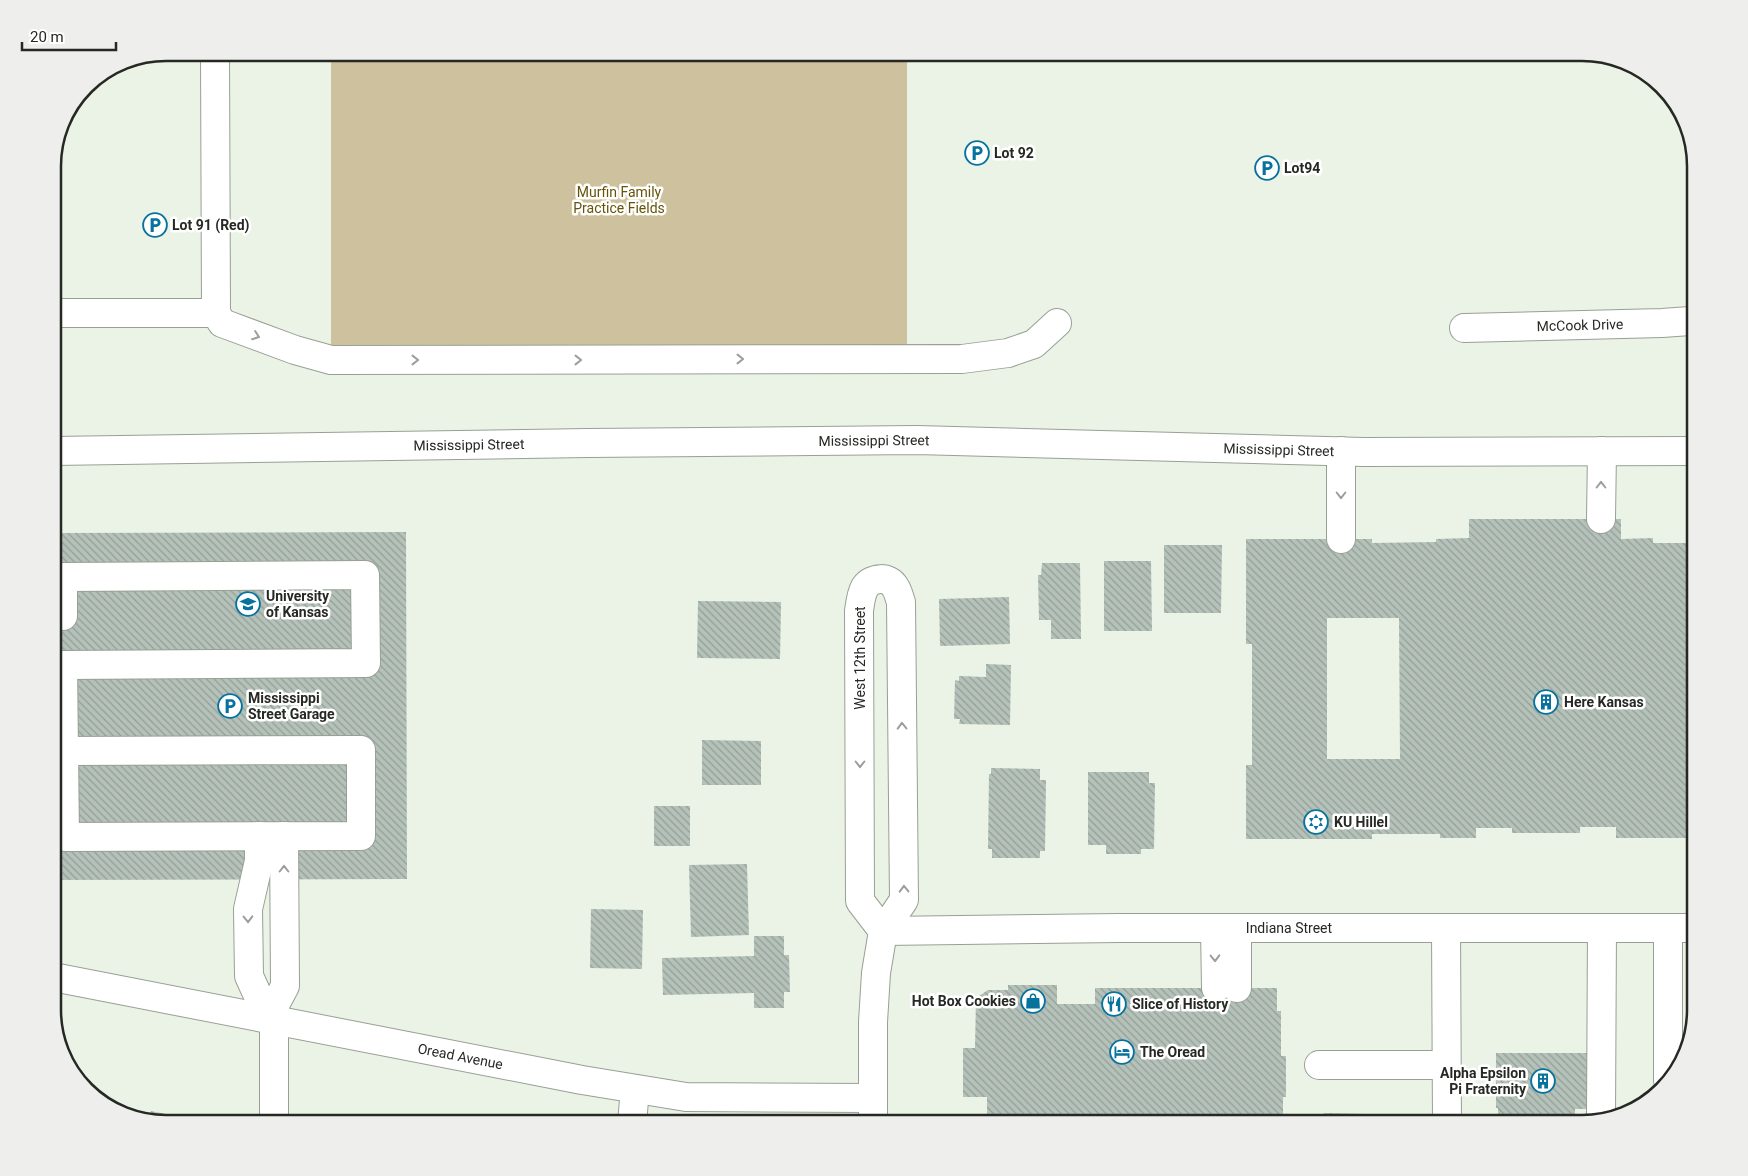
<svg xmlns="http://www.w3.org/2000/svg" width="1748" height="1176" viewBox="0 0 1748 1176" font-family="Roboto,sans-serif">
  <defs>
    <pattern id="building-back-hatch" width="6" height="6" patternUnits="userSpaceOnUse" patternTransform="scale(1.25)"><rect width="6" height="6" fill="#b5c2b9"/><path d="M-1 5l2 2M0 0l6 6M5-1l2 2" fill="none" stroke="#939e96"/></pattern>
  </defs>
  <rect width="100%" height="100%" fill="#ebf3e6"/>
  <rect fill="#cec29e" x="331" y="53" width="576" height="295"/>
  <g fill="url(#building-back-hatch)" fill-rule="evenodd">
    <path d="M 1469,519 L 1621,519 L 1621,539 L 1653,538 L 1653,543 L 1695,543 L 1695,618 L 1692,618 L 1692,759 L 1695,759 L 1695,838 L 1616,838 L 1616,827 L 1580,827 L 1580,833 L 1512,833 L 1512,828 L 1476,828 L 1476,838 L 1440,838 L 1440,834 L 1372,834 L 1372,839 L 1246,839 L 1246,765 L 1252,765 L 1252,644 L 1246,644 L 1246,539 L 1372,539 L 1372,543 L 1436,542 L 1436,539 L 1469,538 ZM 1327,618 L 1399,618 L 1400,759 L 1327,759 Z"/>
    <path d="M 406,532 L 407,879 L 53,880 L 53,533 Z"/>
    <path d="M 1164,545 L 1222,545 L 1221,613 L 1164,613 Z"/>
    <path d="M 1104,561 L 1151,561 L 1152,631 L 1104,631 Z"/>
    <path d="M 1042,563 L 1080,563 L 1081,639 L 1051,639 L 1051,620 L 1039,620 L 1038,575 L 1041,575 Z"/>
    <path d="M 1009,597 L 1010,644 L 940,646 L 939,599 Z"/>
    <path d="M 698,601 L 781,602 L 780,659 L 697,658 Z"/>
    <path d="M 986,664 L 1011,665 L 1010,725 L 959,724 L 960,719 L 954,719 L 955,680 L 959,681 L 959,676 L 986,677 Z"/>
    <path d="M 702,740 L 761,741 L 761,785 L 702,785 Z"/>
    <path d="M 991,768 L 1040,769 L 1040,780 L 1046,780 L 1045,851 L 1040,851 L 1040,858 L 992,858 L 992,849 L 988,849 L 989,774 L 991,774 Z"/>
    <path d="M 1088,772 L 1149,772 L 1149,783 L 1155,783 L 1154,849 L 1141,849 L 1141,854 L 1106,854 L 1106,845 L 1088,845 Z"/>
    <rect x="654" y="806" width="36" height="40"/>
    <path d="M 747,864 L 749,935 L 691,937 L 689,865 Z"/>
    <path d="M 591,909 L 643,910 L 642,969 L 590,968 Z"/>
    <path d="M 754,936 L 784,936 L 784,955 L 789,955 L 790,992 L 784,992 L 784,1008 L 754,1008 L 754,993 L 663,995 L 662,958 L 754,956 Z"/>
    <path d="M 1008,985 L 1057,985 L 1057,1004 L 1095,1004 L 1095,988 L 1277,988 L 1277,1011 L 1281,1011 L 1281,1056 L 1286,1056 L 1286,1097 L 1283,1097 L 1283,1123 L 987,1123 L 987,1097 L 963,1097 L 963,1048 L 975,1048 L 976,998 L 988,990 L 1008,990 Z"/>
    <path d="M 1496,1053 L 1590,1053 L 1590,1109 L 1575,1109 L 1575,1123 L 1498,1123 L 1498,1108 L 1496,1108 Z"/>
    <path d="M 151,1111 L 209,1123 L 167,1124 L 151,1119 Z"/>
    <path d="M 1324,1113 L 1364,1114 L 1364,1123 L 1324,1123 Z"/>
  </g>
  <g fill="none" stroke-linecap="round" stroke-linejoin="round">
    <g stroke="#98a094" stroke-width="30">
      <g id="minor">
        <path d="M 53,313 L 216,313 L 215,52"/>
        <path d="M 216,313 L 222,323 L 295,350 L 331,360 L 962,359 L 1008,353 L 1034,344 L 1057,323"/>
        <path id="s1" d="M 1464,328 L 1662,323 L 1690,321 L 1695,319"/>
        <path id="s2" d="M 53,451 L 588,443 L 917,440 L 1364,452 L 1695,451"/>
        <path d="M 1341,451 L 1341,539"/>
        <path d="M 1601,519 L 1602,451"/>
        <path d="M 63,616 L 63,577 L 365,575 L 366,663 L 63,665 L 65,837 L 361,836 L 361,750 L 65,751"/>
        <path d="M 259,836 L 259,861 L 248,909 L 249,976 L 268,1018"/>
        <path d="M 1215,928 L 1216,988"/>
        <path d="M 1237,928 L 1237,988"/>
        <path d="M 1446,928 L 1447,1123"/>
        <path d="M 1668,928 L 1668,1080"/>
        <path id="s3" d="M 883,931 L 1119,928 L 1695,928"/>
        <path id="s4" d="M 53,977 L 582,1080 L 686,1097 L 873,1098"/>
        <path d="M 268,1018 L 285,986 L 284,836"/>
        <path d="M 1319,1065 L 1446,1065"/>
        <path d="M 1601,1118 L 1602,928"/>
        <path d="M 274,1123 L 274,1019"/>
        <path d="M 632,1123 L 635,1089"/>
        <path d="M 873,1123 L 873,1022 L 876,973 L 883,931 L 904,900 L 901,602 C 899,597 898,591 895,587 C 889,576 872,577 865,587 C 861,594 860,603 859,611 L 860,901 L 883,931"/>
      </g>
    </g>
    <use href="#minor" stroke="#fff" stroke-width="28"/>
  </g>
  <defs><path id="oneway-chevron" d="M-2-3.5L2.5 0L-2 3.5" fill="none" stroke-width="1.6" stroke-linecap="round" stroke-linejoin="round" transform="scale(1.25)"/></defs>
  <g stroke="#9d9e9c">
    <use href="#oneway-chevron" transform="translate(256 336) rotate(20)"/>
    <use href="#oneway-chevron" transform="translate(740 359)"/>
    <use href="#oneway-chevron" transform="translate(415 360)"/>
    <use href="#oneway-chevron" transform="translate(578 360)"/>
    <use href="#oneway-chevron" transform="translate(1601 485) rotate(-90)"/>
    <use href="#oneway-chevron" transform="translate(1341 495) rotate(90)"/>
    <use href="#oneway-chevron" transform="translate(902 726) rotate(-91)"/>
    <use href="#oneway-chevron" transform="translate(860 764) rotate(90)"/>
    <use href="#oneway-chevron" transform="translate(284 869) rotate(-90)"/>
    <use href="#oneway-chevron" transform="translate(904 889) rotate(-91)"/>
    <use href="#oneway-chevron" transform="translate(248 919) rotate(89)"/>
    <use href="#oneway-chevron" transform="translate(1215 958) rotate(89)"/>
  </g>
  <defs>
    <g id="parking-ring" transform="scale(1.25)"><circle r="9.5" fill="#fff" stroke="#07729e" stroke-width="1.5"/><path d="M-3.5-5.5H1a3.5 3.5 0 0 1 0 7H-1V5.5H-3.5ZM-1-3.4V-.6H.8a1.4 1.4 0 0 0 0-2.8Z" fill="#07729e"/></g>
    <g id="university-ring" transform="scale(1.25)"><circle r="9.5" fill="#fff" stroke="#07729e" stroke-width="1.5"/><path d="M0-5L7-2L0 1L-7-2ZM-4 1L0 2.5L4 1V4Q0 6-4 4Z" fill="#07729e"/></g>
    <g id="building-ring" transform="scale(1.25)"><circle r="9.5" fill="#fff" stroke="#07729e" stroke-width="1.5"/><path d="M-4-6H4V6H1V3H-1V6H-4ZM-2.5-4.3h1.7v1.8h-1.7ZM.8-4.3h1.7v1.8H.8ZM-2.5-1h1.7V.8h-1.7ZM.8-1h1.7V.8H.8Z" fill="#07729e"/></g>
    <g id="synagogue-ring" transform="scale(1.25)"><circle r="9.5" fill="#fff" stroke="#07729e" stroke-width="1.5"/><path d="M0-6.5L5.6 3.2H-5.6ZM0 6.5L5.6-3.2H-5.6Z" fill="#07729e"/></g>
    <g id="shop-ring" transform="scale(1.25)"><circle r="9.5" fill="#fff" stroke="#07729e" stroke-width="1.5"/><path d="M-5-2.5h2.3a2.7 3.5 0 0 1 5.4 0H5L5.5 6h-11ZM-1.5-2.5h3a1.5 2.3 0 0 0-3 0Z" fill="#07729e"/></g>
    <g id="restaurant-ring" transform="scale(1.25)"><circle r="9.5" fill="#fff" stroke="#07729e" stroke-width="1.5"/><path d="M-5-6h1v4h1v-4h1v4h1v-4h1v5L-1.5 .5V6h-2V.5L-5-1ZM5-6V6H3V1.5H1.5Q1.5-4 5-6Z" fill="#07729e"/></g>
    <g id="hotel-ring" transform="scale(1.25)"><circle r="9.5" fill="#fff" stroke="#07729e" stroke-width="1.5"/><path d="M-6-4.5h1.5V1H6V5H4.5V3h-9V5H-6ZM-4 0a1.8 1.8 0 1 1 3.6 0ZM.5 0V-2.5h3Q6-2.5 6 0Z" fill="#07729e"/></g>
  </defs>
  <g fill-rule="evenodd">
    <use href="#parking-ring" x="977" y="153"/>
    <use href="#parking-ring" x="1267" y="168"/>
    <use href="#parking-ring" x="155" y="225"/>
    <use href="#university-ring" x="248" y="604"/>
    <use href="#building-ring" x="1546" y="702"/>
    <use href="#parking-ring" x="230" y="706"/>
    <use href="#synagogue-ring" x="1316" y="822"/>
    <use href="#shop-ring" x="1033" y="1001"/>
    <use href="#restaurant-ring" x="1114" y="1004"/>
    <use href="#hotel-ring" x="1122" y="1052"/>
    <use href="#building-ring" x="1543" y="1081"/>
  </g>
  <g text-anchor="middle" stroke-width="5" stroke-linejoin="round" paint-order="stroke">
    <g font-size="14" font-weight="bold" fill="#252823" stroke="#fff" text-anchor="start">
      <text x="994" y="158">Lot 92</text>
      <text x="1284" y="173">Lot94</text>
      <text x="172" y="230">Lot 91 (Red)</text>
      <text x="266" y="601">University<tspan x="266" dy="16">of Kansas</tspan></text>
      <text x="248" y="703">Mississippi<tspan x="248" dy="16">Street Garage</tspan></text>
      <text x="1564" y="707">Here Kansas</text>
      <text x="1334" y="827">KU Hillel</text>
      <text x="1016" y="1006" text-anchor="end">Hot Box Cookies</text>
      <text x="1132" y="1009">Slice of History</text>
      <text x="1140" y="1057">The Oread</text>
      <text x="1526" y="1078" text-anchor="end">Alpha Epsilon<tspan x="1526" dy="16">Pi Fraternity</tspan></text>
    </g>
    <g font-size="14" fill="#665309" stroke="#fff">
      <text x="619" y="197">Murfin Family<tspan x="619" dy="16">Practice Fields</tspan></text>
    </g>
    <g font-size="14" fill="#252823" stroke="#fff">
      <text dy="5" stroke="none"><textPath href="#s1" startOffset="116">McCook Drive</textPath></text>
      <text dy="5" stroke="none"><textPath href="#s2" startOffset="821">Mississippi Street</textPath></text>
      <text dy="5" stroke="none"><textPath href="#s2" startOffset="416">Mississippi Street</textPath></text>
      <text dy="5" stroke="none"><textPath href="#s2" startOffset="1226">Mississippi Street</textPath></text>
      <text transform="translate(860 658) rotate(-90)" y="5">West 12th Street</text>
      <text dy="5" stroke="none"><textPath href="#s3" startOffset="406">Indiana Street</textPath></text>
      <text dy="5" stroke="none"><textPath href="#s4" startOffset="415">Oread Avenue</textPath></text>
    </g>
  </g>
  <path d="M0 0H1748V1176H0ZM166 61H1582A105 105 0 0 1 1687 166V1010A105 105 0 0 1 1582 1115H166A105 105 0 0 1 61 1010V166A105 105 0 0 1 166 61Z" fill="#eeeeed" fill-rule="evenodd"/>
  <path fill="none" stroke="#252823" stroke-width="2.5" d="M166 61H1582A105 105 0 0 1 1687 166V1010A105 105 0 0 1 1582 1115H166A105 105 0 0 1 61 1010V166A105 105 0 0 1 166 61Z"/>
  <path d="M22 42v8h94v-8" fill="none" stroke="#252823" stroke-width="2.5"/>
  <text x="30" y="42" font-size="15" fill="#252823" stroke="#ffffff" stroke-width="4" paint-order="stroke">20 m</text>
</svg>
